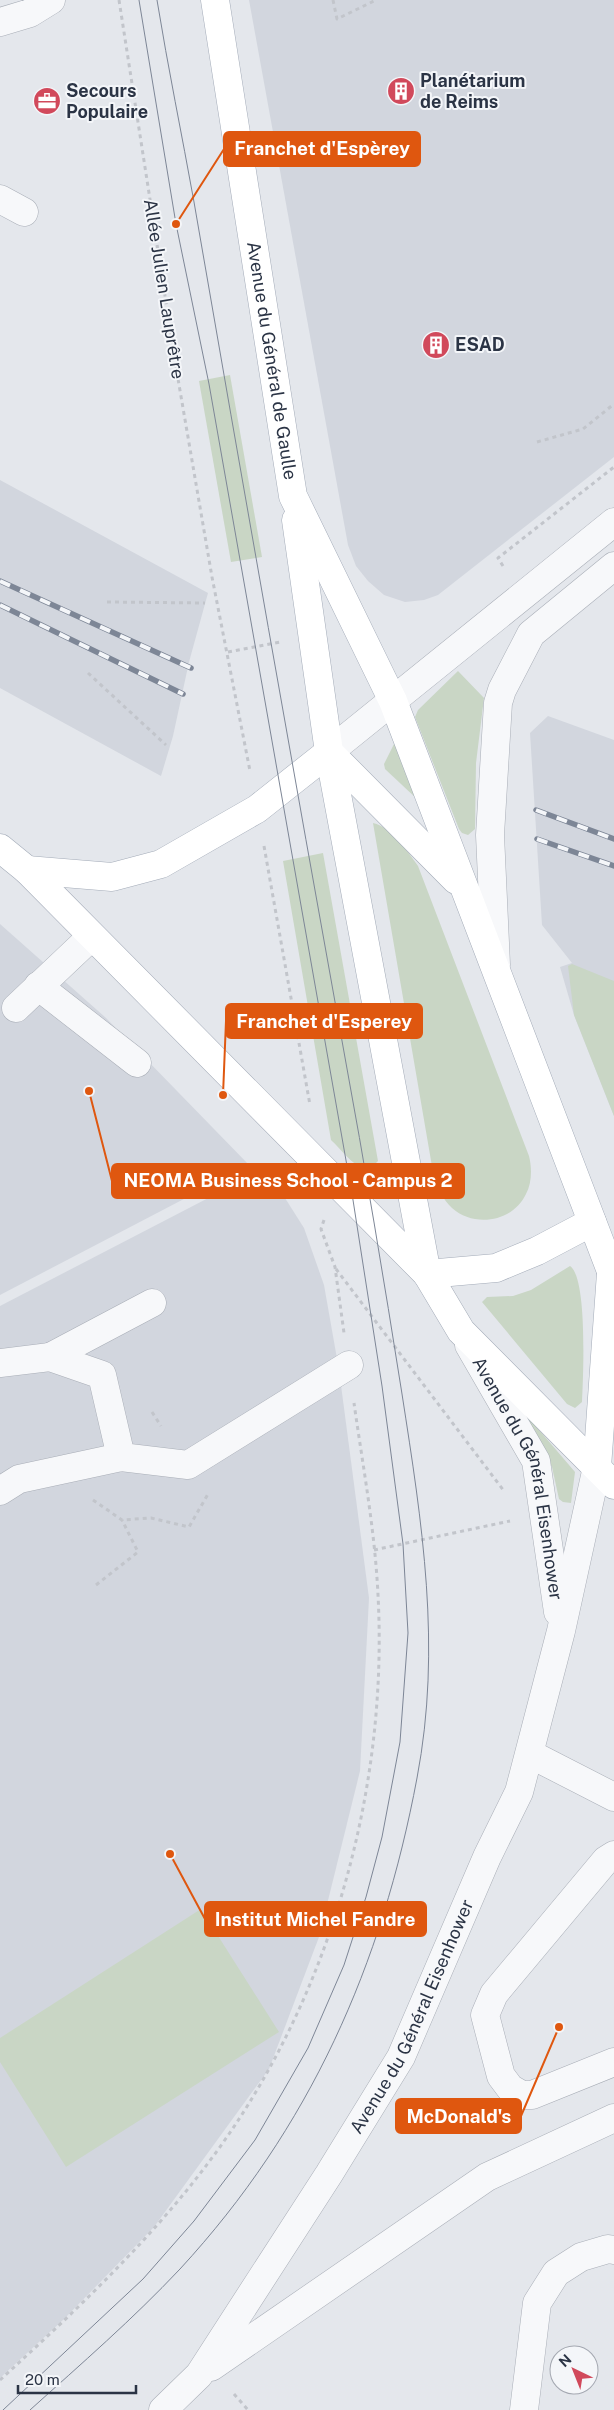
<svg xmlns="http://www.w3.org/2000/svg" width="614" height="2410" viewBox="0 0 614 2410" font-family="'Public Sans',sans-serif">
  <rect width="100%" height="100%" fill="#e4e7ec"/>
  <g fill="#d2d6de">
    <path d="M 249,0 L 614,0 L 614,457 L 438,595 L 424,600 L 405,602 L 384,595 L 368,581 L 356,566 L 348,545 Z"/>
    <path d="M 0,480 L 208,593 L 189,662 L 173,736 L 161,776 L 0,688 Z"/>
    <path d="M 548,716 L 614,740 L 614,1116 L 574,1015 L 560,967 L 572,963 L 542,925 L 530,733 Z"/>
    <path d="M 0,924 L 106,1018 L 249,1165 L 0,1295 Z"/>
    <path d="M 266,1168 L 304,1228 L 324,1285 L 339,1370 L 369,1598 L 360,1771 L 319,1937 L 269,2069 L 154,2227 L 64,2319 L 0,2378 L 0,1306 Z"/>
  </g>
  <g fill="#c9d6c5">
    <path d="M 230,375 L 262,557 L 231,562 L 199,381 Z"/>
    <path d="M 458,671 L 484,698 L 476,763 L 475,829 L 468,835 L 462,833 L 459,829 L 415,717 L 418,710 Z"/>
    <path d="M 395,742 L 417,799 L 385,769 L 384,764 Z"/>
    <path d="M 373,823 C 392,827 407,851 418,866 L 529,1156 C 532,1168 532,1183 526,1194 C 513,1222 474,1228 452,1208 C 443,1200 439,1189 434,1178 Z"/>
    <path d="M 323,853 L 378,1161 L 369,1170 C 356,1170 340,1148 331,1140 L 283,861 Z"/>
    <path d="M 572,964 L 614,981 L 614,1116 L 574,1015 L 568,966 Z"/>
    <path d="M 570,1266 C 588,1278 583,1380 582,1402 L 575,1408 L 567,1404 L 482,1302 L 487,1297 L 513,1296 L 531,1290 Z"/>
    <path d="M 522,1410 L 575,1472 L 571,1503 L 563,1502 L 559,1499 L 552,1467 Z"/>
    <path d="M 201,1909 L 279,2032 L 66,2167 L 0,2062 L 0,2038 Z"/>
  </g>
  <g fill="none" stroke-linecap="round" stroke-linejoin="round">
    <g stroke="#a9aeb7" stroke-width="29">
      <g id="minor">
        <path d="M 0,22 L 30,13 L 51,0"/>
        <path d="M 0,199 L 24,212"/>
        <path d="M 329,752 L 614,522"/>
        <path d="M 496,965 L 490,835 L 498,703 L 502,690 L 531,634 L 614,566"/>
        <path d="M 38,986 L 137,1063"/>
        <path d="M 16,1008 L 91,937"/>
        <path id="s1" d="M 469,1345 L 536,1461 L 558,1612"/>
        <path d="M 50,1357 L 152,1303"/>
        <path d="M 0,1363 L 50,1357 L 102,1375 L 121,1457 L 188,1465 L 349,1365"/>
        <path d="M 0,1491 L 19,1479 L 121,1457"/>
        <path d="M 530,1754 L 614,1797"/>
        <path d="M 614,1855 L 606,1860 L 494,1994 L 485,2015 L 501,2076 L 510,2088 L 522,2095 L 532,2095 L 614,2062"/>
        <path d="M 211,2367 L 487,2177 L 614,2118"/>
        <path id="s2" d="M 163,2410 L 199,2375 L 329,2174 L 401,2057 L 487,1857 L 519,1792 L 561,1631 L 597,1467"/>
        <path d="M 524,2410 L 537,2303 L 556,2273 L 581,2257 L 608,2249 L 614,2250"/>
      </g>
    </g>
    <g stroke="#a3abb8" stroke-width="29">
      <g id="major">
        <path id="s3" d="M 215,0 L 293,496 L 393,701 L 614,1279"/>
        <path d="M 296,520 L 329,752 L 427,1274"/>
        <path d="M 329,752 L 456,880"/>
        <path d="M 0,848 L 27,870 L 427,1274 L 461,1331 L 614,1485"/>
        <path d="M 27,870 L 112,877 L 161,864 L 257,809 L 329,752"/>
        <path d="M 427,1274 L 496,1268 L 537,1251 L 592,1222"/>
        <path d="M 597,1467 L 611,1273"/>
      </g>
    </g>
    <g stroke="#c2c5cb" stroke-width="3" stroke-dasharray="4 4" stroke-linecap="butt">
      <path d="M 119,0 L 177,373 L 212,577 L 250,771"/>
      <path d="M 333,0 L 337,19 L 376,0"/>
      <path d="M 537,442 L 583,429 L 614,404"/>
      <path d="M 503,566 L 498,558 L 614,467"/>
      <path d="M 107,602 L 205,603"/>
      <path d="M 228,652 L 280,642"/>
      <path d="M 88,673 L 166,745"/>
      <path d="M 264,846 L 310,1105"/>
      <path d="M 324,1220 L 321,1229 L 335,1267 L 344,1333"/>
      <path d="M 336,1269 L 504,1491"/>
      <path d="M 152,1412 L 161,1426"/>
      <path d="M 93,1500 L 122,1520 L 151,1518 L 189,1527 L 208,1494"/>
      <path d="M 374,1550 L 510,1521"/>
      <path d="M 96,1585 L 138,1552 L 122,1520"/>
      <path d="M 0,2380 C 82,2305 166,2226 229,2134 C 335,1979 388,1782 378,1595 C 375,1531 363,1467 354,1403"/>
      <path d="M 234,2394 L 248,2410"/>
    </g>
    <use href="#minor" stroke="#f7f8fa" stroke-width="28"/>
    <use href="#major" stroke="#fff" stroke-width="28"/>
    <g stroke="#7d8696" stroke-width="1">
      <path d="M 3,2410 L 143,2279 L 194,2221 L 255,2140 L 308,2048 L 344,1965 L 366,1897 L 382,1837 L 400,1742 L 408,1633 L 403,1544 L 382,1386 L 353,1200 L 209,384 L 176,224 L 139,0"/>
      <path d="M 30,2410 C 81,2364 133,2319 180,2269 C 310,2128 382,1965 417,1778 C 442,1647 422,1523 402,1394 C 384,1280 365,1166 344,1052 C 293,769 243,486 194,202 C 182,135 168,68 157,0"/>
    </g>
    <g stroke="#7d8696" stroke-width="5.5">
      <g id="rail">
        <path d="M 0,581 L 191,668"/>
        <path d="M 0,605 L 183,694"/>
        <path d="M 536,810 L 614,839"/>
        <path d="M 537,839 L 614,866"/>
      </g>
    </g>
    <use href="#rail" stroke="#f4f6f9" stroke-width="4" stroke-dasharray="11" stroke-linecap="butt"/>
  </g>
  <defs>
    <g id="building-disc" transform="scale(1.4375)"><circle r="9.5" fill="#d1495b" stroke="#f4f6f9"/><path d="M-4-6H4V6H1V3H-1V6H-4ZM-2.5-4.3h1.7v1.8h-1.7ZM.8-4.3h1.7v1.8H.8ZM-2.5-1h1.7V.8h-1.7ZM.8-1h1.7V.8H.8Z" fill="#fff"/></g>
    <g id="office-disc" transform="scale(1.4375)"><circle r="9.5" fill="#d1495b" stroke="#f4f6f9"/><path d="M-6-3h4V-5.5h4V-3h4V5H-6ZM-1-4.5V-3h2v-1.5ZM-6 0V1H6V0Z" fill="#fff"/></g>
  </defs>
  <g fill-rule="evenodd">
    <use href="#building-disc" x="401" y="91"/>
    <use href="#office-disc" x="47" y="101"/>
    <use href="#building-disc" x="436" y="345"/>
  </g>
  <g text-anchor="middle" stroke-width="4" stroke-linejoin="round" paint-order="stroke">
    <g font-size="18" font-weight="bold" fill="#2b3445" stroke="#f4f6f9" text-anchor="start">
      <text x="420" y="87">Planétarium<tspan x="420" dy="21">de Reims</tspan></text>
      <text x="66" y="97">Secours<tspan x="66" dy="21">Populaire</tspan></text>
      <text x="455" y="351">ESAD</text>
    </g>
    <g font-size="18" fill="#2b3445" stroke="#f4f6f9">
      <text transform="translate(164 289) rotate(81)" y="6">Allée Julien Lauprêtre</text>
      <text dy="6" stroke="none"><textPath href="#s3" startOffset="365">Avenue du Général de Gaulle</textPath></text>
      <text dy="6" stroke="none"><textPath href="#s1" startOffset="145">Avenue du Général Eisenhower</textPath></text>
      <text dy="6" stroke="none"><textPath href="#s2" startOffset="468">Avenue du Général Eisenhower</textPath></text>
    </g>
  </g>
  <path fill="none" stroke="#df570f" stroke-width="2" d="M176 224L224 149M223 1095L226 1021M89 1091L112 1181M170 1854L205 1919M559 2027L521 2116"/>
  <g fill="#df570f" stroke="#f4f6f9" stroke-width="2">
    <circle cx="176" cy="224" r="5"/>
    <circle cx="223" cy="1095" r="5"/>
    <circle cx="89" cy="1091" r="5"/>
    <circle cx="170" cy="1854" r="5"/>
    <circle cx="559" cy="2027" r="5"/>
  </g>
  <g fill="#df570f" stroke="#df570f" stroke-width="2">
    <rect x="224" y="132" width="196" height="34" rx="5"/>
    <rect x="226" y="1004" width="196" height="34" rx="5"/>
    <rect x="112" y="1164" width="352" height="34" rx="5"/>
    <rect x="205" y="1902" width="221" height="34" rx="5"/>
    <rect x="396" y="2099" width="125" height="34" rx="5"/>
  </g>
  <g font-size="19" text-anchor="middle" font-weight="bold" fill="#fff">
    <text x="322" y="155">Franchet d'Espèrey</text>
    <text x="324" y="1028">Franchet d'Esperey</text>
    <text x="288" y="1187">NEOMA Business School - Campus 2</text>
    <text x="315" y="1926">Institut Michel Fandre</text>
    <text x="459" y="2123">McDonald's</text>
  </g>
  <g transform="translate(574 2370) rotate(317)"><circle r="24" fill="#f4f6f9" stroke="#a4a8b1"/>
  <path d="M0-4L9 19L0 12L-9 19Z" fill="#d1495b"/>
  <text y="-8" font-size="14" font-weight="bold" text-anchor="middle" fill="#2b3445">N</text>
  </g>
  <path d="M18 2385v8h118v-8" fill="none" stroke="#2b3445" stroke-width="2.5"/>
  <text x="25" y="2385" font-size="15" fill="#2b3445" stroke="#f4f6f9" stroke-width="4" paint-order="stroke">20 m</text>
</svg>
